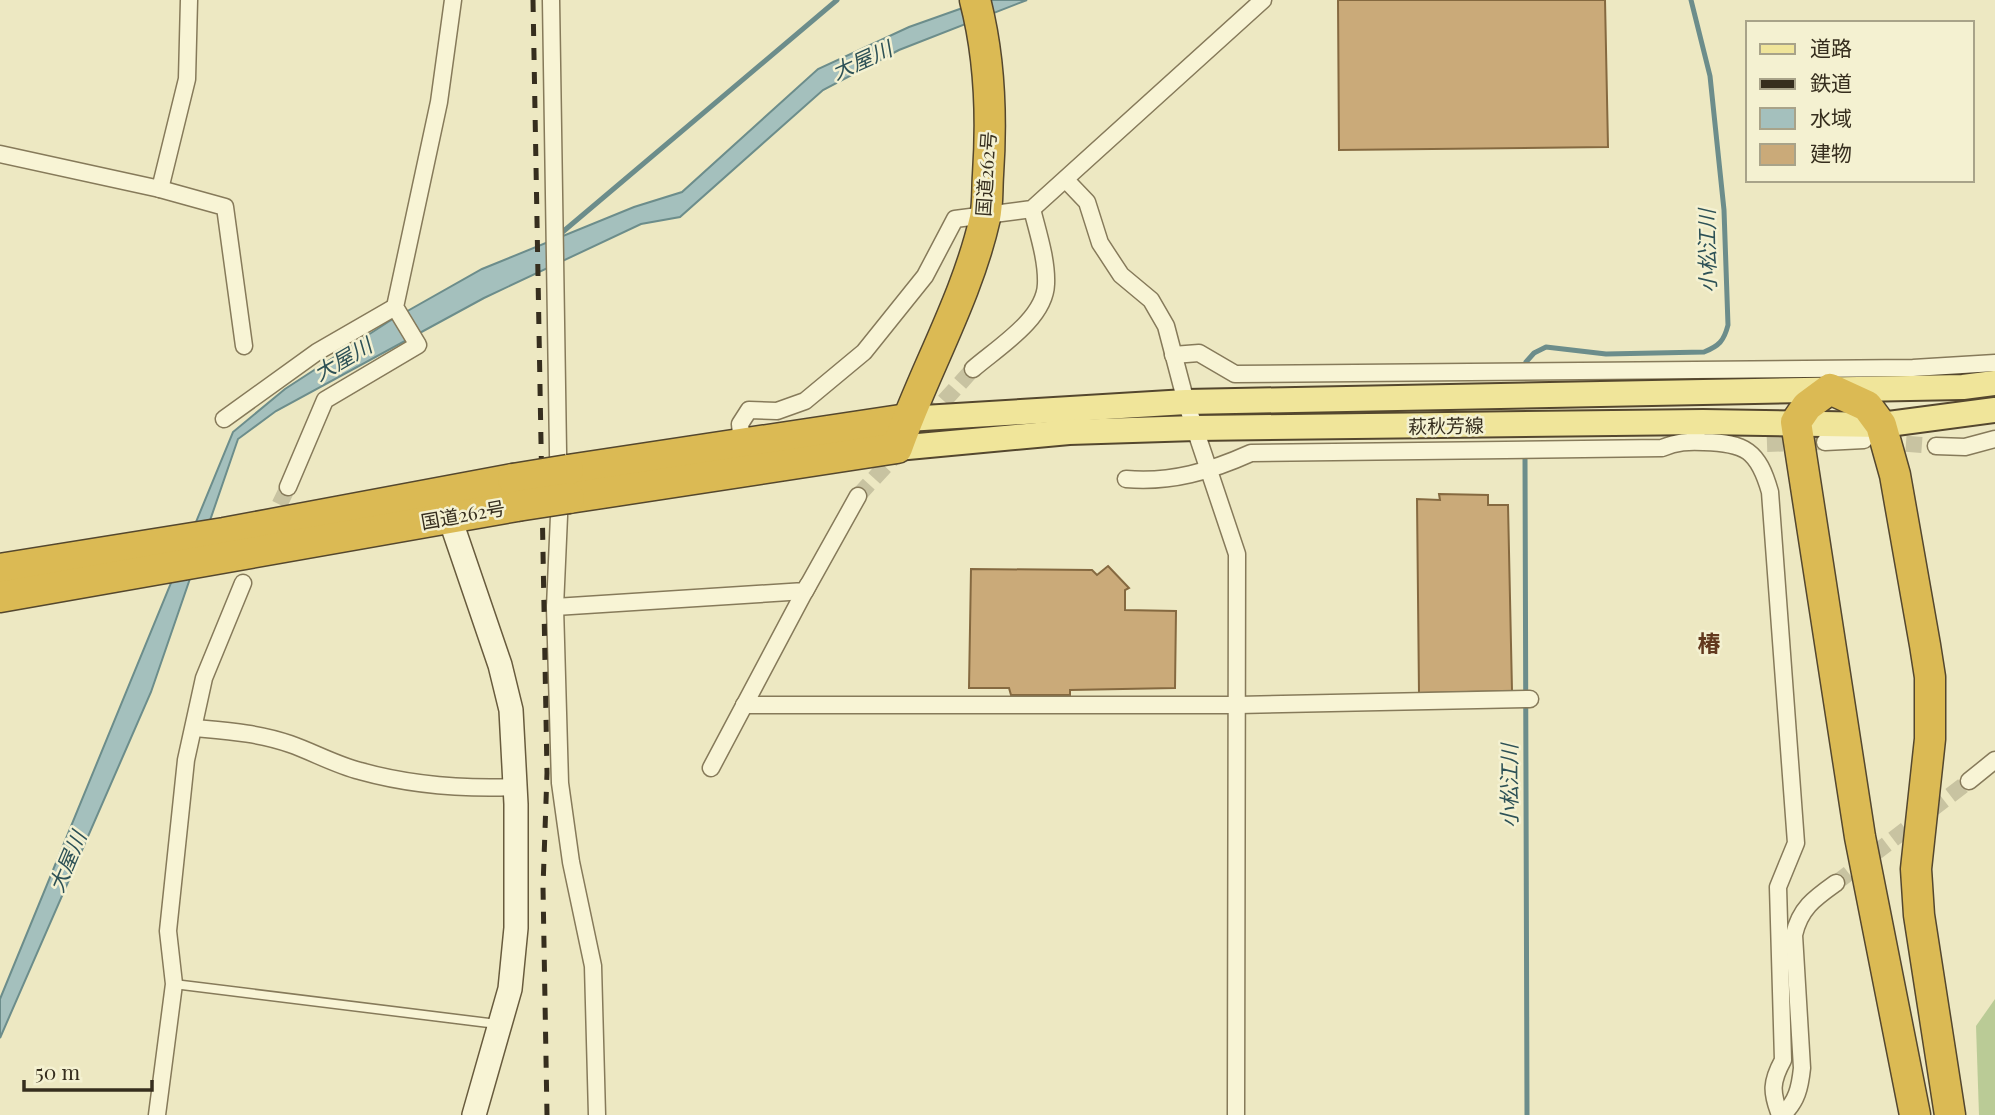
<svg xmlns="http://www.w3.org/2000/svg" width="1995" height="1115" viewBox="0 0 1995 1115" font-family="'Playfair Display','Noto Sans JP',serif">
  <rect width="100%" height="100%" fill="#ede8c2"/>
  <path fill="#bacb96" d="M 1995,999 L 1995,1115 L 1979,1115 L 1976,1026 Z"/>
  <path fill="#a4c0bd" stroke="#6c8d8b" stroke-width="2" d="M 985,0 L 1027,0 L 899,50 L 823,90 L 680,217 L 641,224 L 484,298 L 276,411 L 238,439 L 151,692 L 0,1038 L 0,999 L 233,432 L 285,389 L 388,322 L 482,269 L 634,207 L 682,192 L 818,69 L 909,27 Z"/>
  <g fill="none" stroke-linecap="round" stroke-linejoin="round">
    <g stroke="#6c8d8b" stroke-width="5">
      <path d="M 559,235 L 837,0"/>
      <path d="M 1526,362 L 1534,353 L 1546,347 L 1606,354 L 1704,352 C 1719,346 1724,341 1728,325 L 1724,210 L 1710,76 L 1691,0"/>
      <path d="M 1525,457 L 1527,1115"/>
    </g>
  </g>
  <g fill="#caaa79" stroke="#856940" stroke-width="2">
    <path d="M 1338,0 L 1605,0 L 1608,147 L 1339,150 Z"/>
    <path d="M 1439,494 L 1488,495 L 1488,505 L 1508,505 L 1512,691 L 1419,693 L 1417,499 L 1440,500 Z"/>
    <path d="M 1108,566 L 1129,588 L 1125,590 L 1125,610 L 1176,611 L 1175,688 L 1070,690 L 1070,695 L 1011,695 L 1009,688 L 969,688 L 971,569 L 1092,570 L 1097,575 Z"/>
  </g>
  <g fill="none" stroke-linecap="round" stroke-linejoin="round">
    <g stroke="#c8c3a1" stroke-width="16" stroke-dasharray="16 8" stroke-linecap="butt">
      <path d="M 928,419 L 973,369"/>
      <path d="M 1882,442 L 1936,446"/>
      <path d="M 1767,444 L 1825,442"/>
      <path d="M 858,496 L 901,449"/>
      <path d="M 269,526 L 288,487"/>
      <path d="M 1836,883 L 1969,781"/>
    </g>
    <g stroke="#867a5a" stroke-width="11">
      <path id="lane" d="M 174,984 L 497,1024"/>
    </g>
    <g stroke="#867a5a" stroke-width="19">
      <g id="street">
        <path d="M 551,0 L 559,516 L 555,607 L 560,783 L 571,862 L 593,966 L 597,1115"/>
        <path d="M 0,154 L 160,189 L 225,207 L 244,346"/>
        <path d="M 1066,180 L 1087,202 L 1100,243 L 1121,275 L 1151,300 L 1166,326 L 1186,402 L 1237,554 L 1236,1115"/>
        <path d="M 160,189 L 187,79 L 189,0"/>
        <path d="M 1173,355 L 1199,353 L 1235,374 L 1913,368 L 1995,363"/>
        <path d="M 973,369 C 997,348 1045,319 1046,284 C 1047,260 1038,233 1032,209"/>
        <path d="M 224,419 L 317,352 L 395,307"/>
        <path d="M 1825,442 L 1864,440"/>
        <path d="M 742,444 L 740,424 L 749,410 L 777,411 L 805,401 L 864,352 L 925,276 L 955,219 L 1032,209 L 1263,0"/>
        <path d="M 1936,446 L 1965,447 L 1995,439"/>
        <path d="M 1126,479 C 1171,483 1211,471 1251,453 L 1662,448 C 1677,442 1688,441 1704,442 C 1745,443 1758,450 1770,492 L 1796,843 L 1778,887 L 1783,1060 C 1771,1082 1771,1092 1780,1115"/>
        <path d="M 288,487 L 325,400 L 418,345 L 395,307 L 439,102 L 453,0"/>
        <path d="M 555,607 L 805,591 L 858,496"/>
        <path d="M 744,705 L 1238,705 L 1530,699"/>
        <path d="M 194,728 C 227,731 259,733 290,744 C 313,752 336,765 360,771 C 410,785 464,789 515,787"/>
        <path d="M 711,768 L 808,585"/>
        <path d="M 1969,781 L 1995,760"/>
        <path d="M 157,1115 L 174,984 L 168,931 L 186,760 L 204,678 L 243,583"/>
        <path d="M 1782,1115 C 1797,1102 1800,1087 1802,1068 L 1794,935 C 1800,908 1815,898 1836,883"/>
      </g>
    </g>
    <g stroke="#685b3d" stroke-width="26">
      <path id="secondary" d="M 445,504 L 500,665 L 511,710 L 516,804 L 516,928 L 510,989 L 474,1115"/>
    </g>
    <g stroke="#54472e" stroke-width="28">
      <g id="primary">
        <path d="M 907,419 L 1186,402 L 1963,387 L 1995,383"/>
        <path d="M 897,448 L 1069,432 L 1196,428 L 1703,422 L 1881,425 L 1995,410"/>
      </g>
    </g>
    <g stroke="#54472e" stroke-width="33">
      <g id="highway">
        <path d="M 568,470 L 907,419"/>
        <path d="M 569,498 L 897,448 C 924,371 967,298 985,218 C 988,204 987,189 988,175 C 992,116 990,57 975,0"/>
        <path d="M 0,569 L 224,533 L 513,479"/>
        <path d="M 0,597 L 517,506"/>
        <path d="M 1915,1115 L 1860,837 L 1796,422 L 1807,406 L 1830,389 L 1867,406 L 1881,425 L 1895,475 L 1925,645 L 1930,677 L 1930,739 L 1916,869 L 1919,915 L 1950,1115"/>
      </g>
    </g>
    <use href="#lane" stroke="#f8f4d5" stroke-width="8"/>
    <use href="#street" stroke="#f8f4d5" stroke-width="16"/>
    <use href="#secondary" stroke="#f8f4d5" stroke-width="23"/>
    <use href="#primary" stroke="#f0e59a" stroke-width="24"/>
    <use href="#highway" stroke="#dbba54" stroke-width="30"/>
    <path stroke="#362e1e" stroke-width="5" stroke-dasharray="12 12" stroke-linecap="butt" d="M 533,0 L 547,773 L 543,887 L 547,1115"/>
    <g stroke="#54472e" stroke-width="33" stroke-linecap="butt">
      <g id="highway-bridge">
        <path d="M 513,479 L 568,470"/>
        <path d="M 517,506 L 569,498"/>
      </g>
    </g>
    <use href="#highway-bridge" stroke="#dbba54" stroke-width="30"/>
  </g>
  <g text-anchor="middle" stroke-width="5" stroke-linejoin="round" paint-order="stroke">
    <g font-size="19" fill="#362e1e" stroke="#f4f1d1">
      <text transform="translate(986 174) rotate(-86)" y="7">国道262号</text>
      <text transform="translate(1446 426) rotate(-1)" y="7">萩秋芳線</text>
      <text transform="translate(463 515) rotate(-10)" y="7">国道262号</text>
    </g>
    <g font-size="21" font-style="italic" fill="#2d5156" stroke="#f4f1d1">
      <text transform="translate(862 61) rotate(-24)" y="7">大屋川</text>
      <text transform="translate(1708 251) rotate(-91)" y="7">小松江川</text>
      <text transform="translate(343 360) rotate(-30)" y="7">大屋川</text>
      <text transform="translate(1510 786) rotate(-90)" y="7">小松江川</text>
      <text transform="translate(68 862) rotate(-67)" y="7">大屋川</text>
    </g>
    <g font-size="23" font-weight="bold" fill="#62391e" stroke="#f4f1d1">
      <text x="1709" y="652">椿</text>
    </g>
  </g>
  <rect x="1746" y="21" width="228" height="161" fill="#f4f1d1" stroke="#a8a389" stroke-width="2"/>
  <rect x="1760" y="44" width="35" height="10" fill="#f0e59a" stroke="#a8a389" stroke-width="2"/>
  <text x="1810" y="56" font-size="21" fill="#362e1e">道路</text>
  <rect x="1760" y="79" width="35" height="10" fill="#362e1e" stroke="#a8a389" stroke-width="2"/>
  <text x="1810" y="91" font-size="21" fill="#362e1e">鉄道</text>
  <rect x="1760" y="108" width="35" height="21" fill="#a4c0bd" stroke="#a8a389" stroke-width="2"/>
  <text x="1810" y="126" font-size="21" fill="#362e1e">水域</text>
  <rect x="1760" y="144" width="35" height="21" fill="#caaa79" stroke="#a8a389" stroke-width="2"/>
  <text x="1810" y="161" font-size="21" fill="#362e1e">建物</text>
  <path d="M24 1080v10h128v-10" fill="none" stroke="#362e1e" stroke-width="3.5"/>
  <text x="35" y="1080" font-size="21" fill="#362e1e" stroke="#f4f1d1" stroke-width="5" paint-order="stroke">50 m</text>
</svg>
